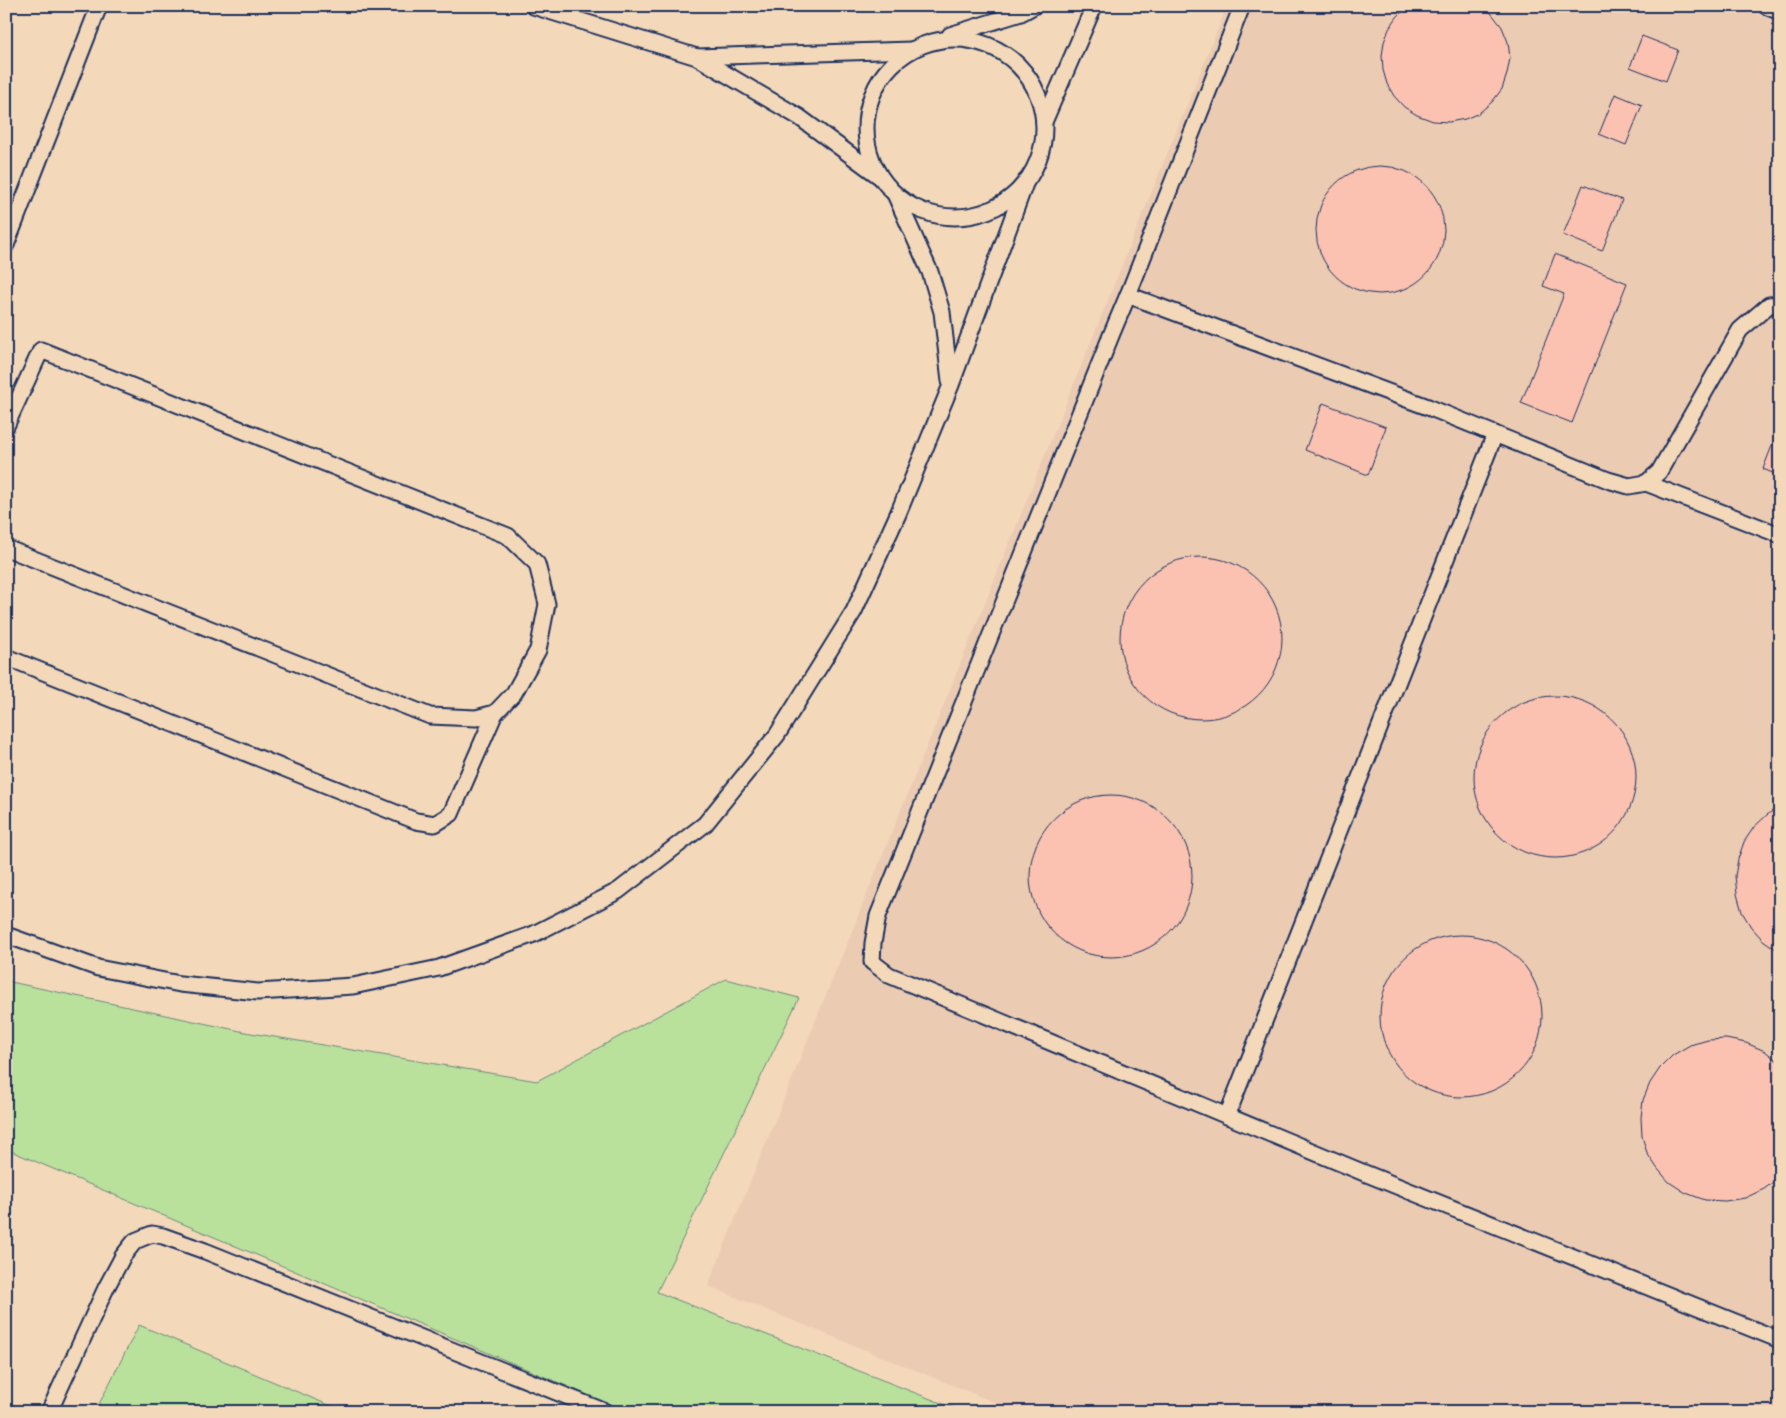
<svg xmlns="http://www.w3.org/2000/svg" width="1786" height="1418" viewBox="0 0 1786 1418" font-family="'Indie Flower',sans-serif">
  <rect width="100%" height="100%" fill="#f3d9ba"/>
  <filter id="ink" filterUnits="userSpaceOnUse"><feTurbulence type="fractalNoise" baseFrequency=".02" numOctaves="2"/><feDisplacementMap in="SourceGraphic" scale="10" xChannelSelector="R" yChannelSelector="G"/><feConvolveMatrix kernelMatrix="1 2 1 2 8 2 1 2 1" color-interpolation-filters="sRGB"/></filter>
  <g filter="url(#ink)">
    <path fill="#eccbb3" d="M 1227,6 L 1780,6 L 1780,1412 L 1018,1412 L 708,1286 Z"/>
    <g fill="#bae19c" stroke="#6a887d">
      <path d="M 726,979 L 799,998 L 657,1292 L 964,1412 L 628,1412 L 6,1149 L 6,981 L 245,1032 L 537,1081 Z"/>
      <path d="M 139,1325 L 345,1412 L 95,1412 Z"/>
    </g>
    <g fill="#fbc2b1" stroke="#1b2f5e">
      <path d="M 1483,6 L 1492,14 L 1502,27 L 1508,42 L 1510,58 L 1507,74 L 1502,89 L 1492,102 L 1479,113 L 1465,119 L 1449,122 L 1433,121 L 1417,115 L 1404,107 L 1394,96 L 1387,84 L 1383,70 L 1382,56 L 1384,42 L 1389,29 L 1397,17 L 1408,6 Z"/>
      <path d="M 1642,36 L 1678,50 L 1666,81 L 1630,67 Z"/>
      <path d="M 1615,94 L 1642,105 L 1626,145 L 1599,134 Z"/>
      <circle cx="1380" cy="230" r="64"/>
      <path d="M 1583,185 L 1622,200 L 1602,251 L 1563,235 Z"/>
      <path d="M 1555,254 L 1627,283 L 1572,423 L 1521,403 L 1564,294 L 1543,286 Z"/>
      <path d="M 1323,403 L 1386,427 L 1368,475 L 1305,450 Z"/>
      <path d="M 1780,425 L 1780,476 L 1763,469 Z"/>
      <circle cx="1201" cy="638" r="81"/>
      <circle cx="1555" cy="777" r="81"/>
      <circle cx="1111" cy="876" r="81"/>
      <path d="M 1780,806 L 1780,952 L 1763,940 L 1751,927 L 1742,912 L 1737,894 L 1735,876 L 1738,859 L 1744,842 L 1754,827 L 1768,814 Z"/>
      <circle cx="1461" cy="1016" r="81"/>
      <path d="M 1726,1039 L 1746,1043 L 1765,1051 L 1780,1063 L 1780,1177 L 1764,1189 L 1745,1198 L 1725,1201 L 1705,1200 L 1686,1193 L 1669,1182 L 1657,1168 L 1647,1153 L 1642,1136 L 1641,1118 L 1643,1100 L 1650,1083 L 1660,1068 L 1673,1055 L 1690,1045 L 1708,1040 Z"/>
    </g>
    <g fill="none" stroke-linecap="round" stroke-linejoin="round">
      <g stroke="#1b2f5e" stroke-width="19">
        <g id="service">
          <path d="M 533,6 L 697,57 L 799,117 L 879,176"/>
          <path d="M 1766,6 L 1780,12"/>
          <path d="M 950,35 L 1021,13 L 1034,6"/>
          <circle cx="955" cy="128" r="89"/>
          <path d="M 697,57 L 911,50"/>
          <path d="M 1044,122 L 1094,6"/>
          <path d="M 895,194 L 930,272 L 942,312 L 950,381"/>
          <path d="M 6,245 L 99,6"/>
          <path d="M 1128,295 L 1242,6"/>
          <path d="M 1780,304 L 1769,305 L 1740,330 L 1659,472 L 1646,483 L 1629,486 L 1608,480 L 1428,407 L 1128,295 L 1112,333 L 878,916 L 873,943 L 872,962 L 889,975 L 1362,1172 L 1780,1340"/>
          <path d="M 6,426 L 41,350 L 508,536 L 537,564 L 547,604 L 538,650 L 514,693 L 495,713 L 476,718 L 430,716 L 6,548"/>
          <path d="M 1646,483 L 1780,535"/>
          <path d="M 6,657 L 416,821 L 435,824 L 451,814 L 495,713"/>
          <path d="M 6,935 L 98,968 L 180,984 L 258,992 L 353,986 L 439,968 L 534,934 L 618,891 L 705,824 L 777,735 L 854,611 L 898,514 L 951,385 L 1026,181"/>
          <path d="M 1227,1116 L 1495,434"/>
          <path d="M 49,1412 L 106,1288 L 123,1256 L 135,1241 L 152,1234 L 163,1236 L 205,1251 L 606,1412"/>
        </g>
      </g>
      <use href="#service" stroke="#f3d9ba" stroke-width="15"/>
    </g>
  </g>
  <rect width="1786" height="1418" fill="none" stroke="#f3d9ba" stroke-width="25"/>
  <rect x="12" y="12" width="1761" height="1393" fill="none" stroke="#1b2f5e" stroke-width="2" filter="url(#ink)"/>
</svg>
